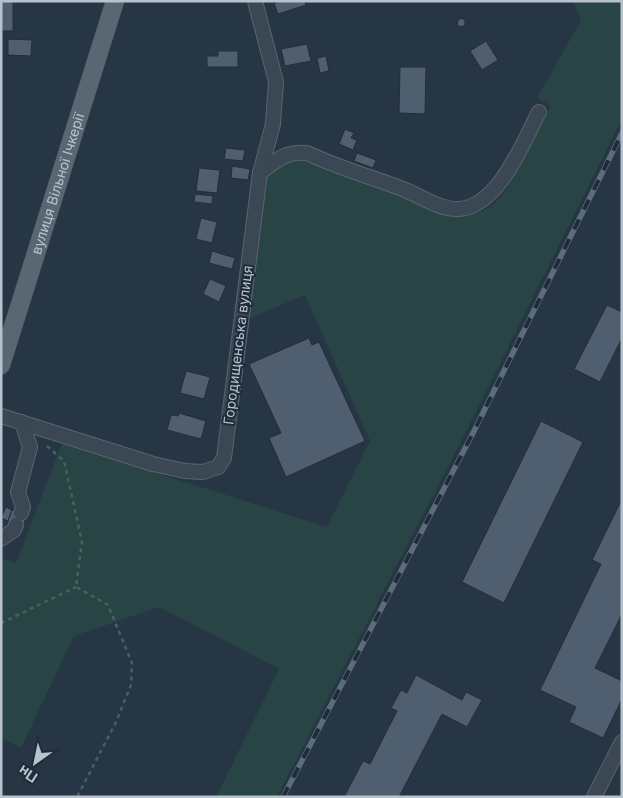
<svg xmlns="http://www.w3.org/2000/svg" width="623" height="798" viewBox="0 0 623 798" font-family="Inter,sans-serif">
  <rect width="100%" height="100%" fill="#263644"/>
  <path fill="#284445" d="M 573,1 L 622,1 L 622,119 L 468,428 L 277,797 L 216,797 L 279,669 L 159,607 L 74,636 L 21,748 L 1,738 L 1,558 L 16,563 L 62,443 L 327,527 L 370,441 L 305,295 L 248,319 L 267,178 L 282,162 L 306,157 L 456,216 C 470,214 486,212 496,202 C 514,184 538,130 551,106 L 537,98 L 581,20 Z"/>
  <g fill="#4f5f6f" stroke="#212e3b">
    <rect x="1" y="1" width="12" height="30"/>
    <path d="M 280,1 L 305,1 L 306,5 L 278,14 L 274,3 Z"/>
    <path d="M 462,18 L 465,21 L 465,25 L 461,27 L 457,25 L 458,20 Z"/>
    <path d="M 8,39 L 32,40 L 31,56 L 8,55 Z"/>
    <path d="M 486,41 L 498,60 L 482,70 L 470,51 Z"/>
    <path d="M 307,44 L 311,61 L 285,66 L 281,49 Z"/>
    <path d="M 218,51 L 238,51 L 238,67 L 207,67 L 207,56 L 218,56 Z"/>
    <path d="M 326,56 L 329,71 L 320,73 L 317,58 Z"/>
    <path d="M 400,67 L 426,67 L 425,114 L 399,113 Z"/>
    <path d="M 345,129 L 354,133 L 351,138 L 357,140 L 353,150 L 339,144 Z"/>
    <path d="M 226,148 L 245,150 L 243,161 L 224,159 Z"/>
    <path d="M 357,153 L 376,160 L 373,168 L 354,161 Z"/>
    <path d="M 232,166 L 250,169 L 248,180 L 231,178 Z"/>
    <path d="M 199,168 L 220,170 L 217,193 L 196,191 Z"/>
    <path d="M 195,194 L 213,196 L 212,204 L 194,202 Z"/>
    <path d="M 201,218 L 217,222 L 212,243 L 196,239 Z"/>
    <path d="M 212,251 L 235,258 L 232,269 L 209,263 Z"/>
    <path d="M 210,279 L 226,286 L 219,302 L 203,294 Z"/>
    <path d="M 607,305 L 622,312 L 622,338 L 600,382 L 574,369 Z"/>
    <path d="M 309,338 L 312,345 L 319,342 L 365,441 L 286,477 L 269,438 L 281,433 L 249,364 Z"/>
    <path d="M 186,371 L 210,377 L 204,399 L 180,393 Z"/>
    <path d="M 179,413 L 206,421 L 201,439 L 167,430 L 171,415 L 178,416 Z"/>
    <path d="M 541,421 L 583,442 L 504,603 L 462,582 Z"/>
    <path d="M 622,499 L 622,614 L 595,668 L 622,681 L 622,699 L 603,738 L 569,722 L 576,707 L 540,690 L 601,564 L 592,560 Z"/>
    <path d="M 6,507 L 12,510 L 8,521 L 1,518 Z"/>
    <path d="M 12,510 L 27,516 L 22,527 L 8,521 Z"/>
    <path d="M 416,675 L 462,700 L 466,692 L 482,700 L 467,727 L 442,714 L 399,797 L 344,797 L 363,761 L 370,764 L 397,711 L 391,708 L 401,690 L 407,693 Z"/>
  </g>
  <g fill="none" stroke-linecap="round" stroke-linejoin="round">
    <g stroke="#596571" stroke-width="16">
      <g id="minor">
        <path d="M 260,173 C 276,160 286,151 307,153 C 339,168 371,177 403,189 C 420,196 439,209 457,209 C 498,209 523,142 539,112"/>
        <path d="M 1,416 L 153,464 L 185,471 L 203,472 L 218,467 L 224,458 L 260,173 L 273,124 L 276,82 L 255,1"/>
        <path d="M 21,513 L 23,507 L 18,492 L 30,447 L 22,422"/>
        <path d="M 1,539 L 14,530 L 16,525"/>
        <path d="M 594,797 L 622,742"/>
      </g>
    </g>
    <g stroke="#475360" stroke-width="19">
      <g id="major">
        <path id="s1" d="M 1,365 L 115,1"/>
      </g>
    </g>
    <g stroke="#476161" stroke-width="2.5" stroke-dasharray="4 4" stroke-linecap="butt">
      <path d="M 47,446 L 64,461 L 82,542 L 76,587 L 108,605 L 132,663 L 131,685 L 116,722 L 77,797"/>
      <path d="M 1,623 L 76,587"/>
    </g>
    <use href="#minor" stroke="#3b4753" stroke-width="14"/>
    <use href="#major" stroke="#596773" stroke-width="18"/>
    <g stroke="#5d6c7b" stroke-width="5.5">
      <path id="rail" d="M 283,797 L 474,431 L 622,133"/>
    </g>
    <use href="#rail" stroke="#1f2c39" stroke-width="4" stroke-dasharray="11" stroke-linecap="butt"/>
  </g>
  <g text-anchor="middle" stroke-width="4" stroke-linejoin="round" paint-order="stroke">
    <g font-size="14" fill="#b8c2cd" stroke="#1f2c39">
      <text dy="5" stroke="none"><textPath href="#s1" startOffset="190">вулиця Вільної Ічкерії</textPath></text>
      <text transform="translate(238 345) rotate(-83)" y="5">Городищенська вулиця</text>
    </g>
  </g>
  <rect width="623" height="798" fill="none" stroke="#b8c2cd" stroke-width="5"/>
  <g transform="translate(35 763) rotate(213)" stroke="#1f2c39" stroke-width="4" paint-order="stroke">
  <path d="M0-4L9 19L0 12L-9 19Z" fill="#b8c2cd"/>
  <text y="-8" font-size="14" font-weight="bold" text-anchor="middle" fill="#b8c2cd">Пн</text>
  </g>
</svg>
